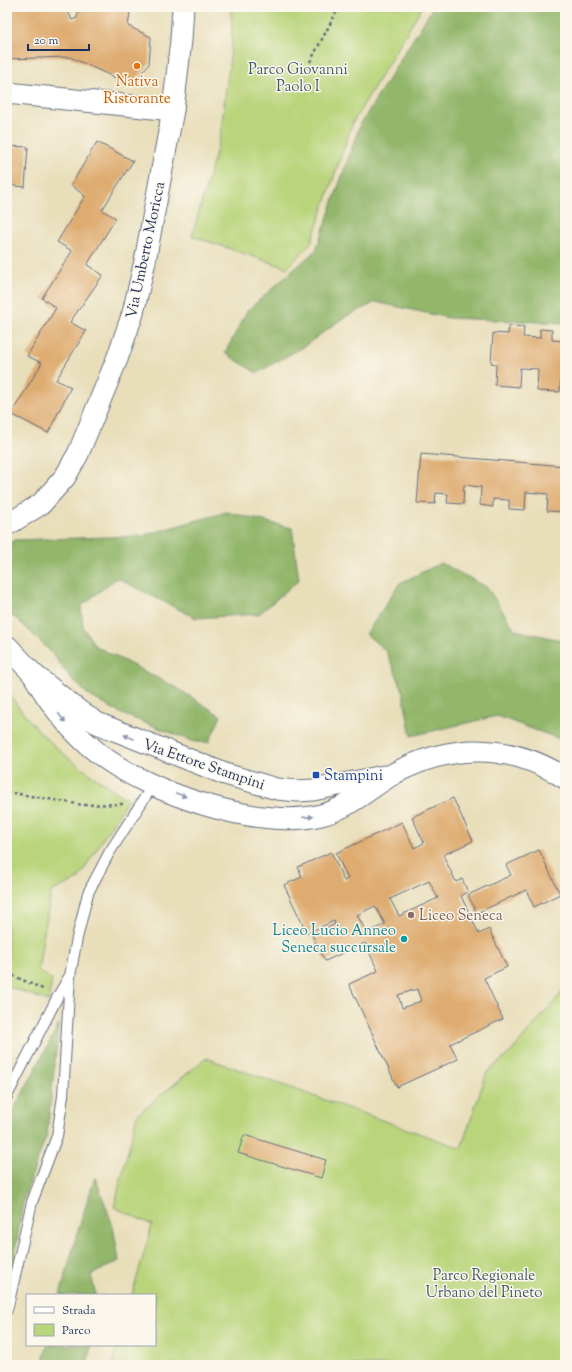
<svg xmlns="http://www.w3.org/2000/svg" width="572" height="1372" viewBox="0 0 572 1372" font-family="'Sorts Mill Goudy',serif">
  <rect width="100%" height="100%" fill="#fbf7ec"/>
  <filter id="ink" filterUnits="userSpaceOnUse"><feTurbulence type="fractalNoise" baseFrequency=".025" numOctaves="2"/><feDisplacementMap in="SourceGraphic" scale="8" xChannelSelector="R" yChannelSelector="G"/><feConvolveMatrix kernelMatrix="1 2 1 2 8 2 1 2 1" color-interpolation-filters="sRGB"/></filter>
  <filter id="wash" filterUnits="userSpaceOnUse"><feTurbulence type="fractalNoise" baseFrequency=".012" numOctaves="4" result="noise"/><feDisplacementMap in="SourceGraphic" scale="16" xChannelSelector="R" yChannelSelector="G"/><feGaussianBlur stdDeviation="0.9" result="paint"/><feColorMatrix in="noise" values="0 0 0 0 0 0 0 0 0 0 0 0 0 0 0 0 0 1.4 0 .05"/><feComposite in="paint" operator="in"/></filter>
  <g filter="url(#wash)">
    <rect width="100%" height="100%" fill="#e8deba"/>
    <g fill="#b9d47a" stroke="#6a826c">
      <path d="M 231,7 L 422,7 L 353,122 L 311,243 L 287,268 L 192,236 L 220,138 L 232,41 Z"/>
      <path d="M 7,690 C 35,736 82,771 128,799 L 78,879 L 51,892 L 38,970 L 52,980 L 48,1001 L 7,986 Z"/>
      <path d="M 565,989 L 565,1365 L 112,1365 L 117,1345 L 155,1345 L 155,1295 L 132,1295 L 152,1225 L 114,1207 L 137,1115 L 206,1058 L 461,1148 L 487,1072 L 511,1052 Z"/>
    </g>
    <g fill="#92b66a" stroke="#567264">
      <path d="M 433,7 L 565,7 L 565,323 L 449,318 L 376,302 L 343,318 L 303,347 L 257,373 L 225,353 L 247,311 L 316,250 L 360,125 Z"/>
      <path d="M 227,512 L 292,528 L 299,580 L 259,614 L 196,618 L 117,578 L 81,606 L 83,627 L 95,646 L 177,688 L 221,716 L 209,742 L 195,742 L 122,714 L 88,695 L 68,675 L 51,652 L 17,619 L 7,613 L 7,544 L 15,540 L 141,536 Z"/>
      <path d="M 441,563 L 487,587 L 515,630 L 565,641 L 565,741 L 497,716 L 411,736 L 402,688 L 386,651 L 366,634 L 400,583 Z"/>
      <path d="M 59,1024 L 47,1134 L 24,1197 L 7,1303 L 7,1123 Z"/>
      <path d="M 95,1177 L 113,1226 L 119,1261 L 91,1275 L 96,1295 L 60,1295 L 79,1227 Z"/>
      <path d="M 47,1345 L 91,1345 L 87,1365 L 42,1365 Z"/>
    </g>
    <g id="blocks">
      <g fill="#deab6f" fill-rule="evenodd">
        <path d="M 7,7 L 66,7 L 72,20 L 77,18 L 79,7 L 131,7 L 128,26 L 151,37 L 149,64 L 131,85 L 70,57 L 7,59 Z"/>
        <path d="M 97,142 L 133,161 L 102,210 L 116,218 L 87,265 L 103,275 L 70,322 L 86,331 L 56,380 L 71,387 L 48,433 L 11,414 L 42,363 L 27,356 L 56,308 L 42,298 L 72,251 L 57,242 L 85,196 L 71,185 Z"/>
        <path d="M 7,146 L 28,147 L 25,187 L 7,185 Z"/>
        <path d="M 509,326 L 524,327 L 523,337 L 540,338 L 540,329 L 552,330 L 552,340 L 565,341 L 565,372 L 561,371 L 560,392 L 537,391 L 538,369 L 520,368 L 519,387 L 495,385 L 496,364 L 491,363 L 493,333 L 508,334 Z"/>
        <path d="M 421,454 L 565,466 L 565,512 L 547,511 L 548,494 L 526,492 L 525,510 L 509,509 L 509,500 L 493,499 L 493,507 L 480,505 L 481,487 L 464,485 L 463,504 L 447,503 L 448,494 L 436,493 L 435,504 L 417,503 Z"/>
        <path d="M 453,798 L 473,841 L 443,855 L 456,882 L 462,879 L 468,892 L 461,896 L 479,934 L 489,929 L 507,967 L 484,978 L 503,1019 L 450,1044 L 458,1059 L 397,1087 L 349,984 L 378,971 L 365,943 L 325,961 L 312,935 L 335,924 L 334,921 L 307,933 L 284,885 L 302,877 L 298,867 L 331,852 L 344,881 L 348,879 L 336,853 L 402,822 L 414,848 L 424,843 L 412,817 ZM 429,881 L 438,898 L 399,916 L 390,899 ZM 375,906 L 385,924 L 367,933 L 357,915 ZM 417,989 L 421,1001 L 402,1008 L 398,995 Z"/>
        <path d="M 539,850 L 560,894 L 534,907 L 526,890 L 477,913 L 468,895 L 511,875 L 506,865 Z"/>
        <path d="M 244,1135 L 326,1160 L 321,1178 L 238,1153 Z"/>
      </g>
    </g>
  </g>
  <g filter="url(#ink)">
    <use href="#blocks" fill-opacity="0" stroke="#636c7e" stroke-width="1"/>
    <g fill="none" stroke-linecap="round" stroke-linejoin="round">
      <g stroke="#636c7e" stroke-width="12">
        <g id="lane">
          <path d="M 7,1096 L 58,996 L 69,977"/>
          <path d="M 7,1310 L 32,1202 L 57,1136 L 63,1096 L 70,976 L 77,938 L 88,893 L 109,853 L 153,785"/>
        </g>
      </g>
      <g stroke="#636c7e" stroke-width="23">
        <g id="street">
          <path d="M 7,93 L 173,110"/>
          <path d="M 7,525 L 41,504 L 65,477 L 78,454 L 117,359 L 133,313 L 145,261 L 173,110 L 181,40 L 183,7"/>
          <path d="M 7,646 L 33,674 L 79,711 L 97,723 L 225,774 L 277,789 L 298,791 L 313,790 L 384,776"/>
          <path d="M 33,674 C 50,704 70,731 98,753 C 147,792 259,831 321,815 C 350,808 370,787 395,773 C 452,743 510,743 565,778"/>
        </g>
      </g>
      <g stroke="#636c7e" stroke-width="2.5" stroke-dasharray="3 3" stroke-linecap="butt">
        <path d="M 310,62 L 339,7"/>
        <path d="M 7,792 L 83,805 L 123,804"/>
        <path d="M 7,973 L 45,990"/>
      </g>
      <use href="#lane" stroke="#fff" stroke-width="10"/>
      <use href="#street" stroke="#fff" stroke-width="21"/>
    </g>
    <defs><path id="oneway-solid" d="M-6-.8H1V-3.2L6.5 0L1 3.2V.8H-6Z"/></defs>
    <g fill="#8d97ae">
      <use href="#oneway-solid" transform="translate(62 718) rotate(51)"/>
      <use href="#oneway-solid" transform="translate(129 737) rotate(-158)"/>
      <use href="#oneway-solid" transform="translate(181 795) rotate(20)"/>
      <use href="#oneway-solid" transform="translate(308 817) rotate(-5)"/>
    </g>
  </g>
  <circle fill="#e8710a" stroke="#fbf7ec" stroke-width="1.5" cx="137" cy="66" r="4"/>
  <rect fill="#1a4fb4" stroke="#fbf7ec" stroke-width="1.5" x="312" y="771" width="8" height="8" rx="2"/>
  <circle fill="#8d6e63" stroke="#fbf7ec" stroke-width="1.5" cx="411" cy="915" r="4"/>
  <circle fill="#0f9aa8" stroke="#fbf7ec" stroke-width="1.5" cx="404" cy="939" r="4"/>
  <g text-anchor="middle" stroke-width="3" stroke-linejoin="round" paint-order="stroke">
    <g font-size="15" fill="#425865" stroke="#fbf7ec">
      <text x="298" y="74">Parco Giovanni<tspan x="298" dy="17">Paolo I</tspan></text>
      <text x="484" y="1280">Parco Regionale<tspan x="484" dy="17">Urbano del Pineto</tspan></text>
    </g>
    <g font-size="15" fill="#c56008" stroke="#fbf7ec">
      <text x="137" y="86">Nativa<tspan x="137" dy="17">Ristorante</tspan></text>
    </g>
    <g font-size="15" fill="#1b2f5e" stroke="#fbf7ec">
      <text transform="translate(145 250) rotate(-78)" y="5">Via Umberto Moricca</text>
      <text transform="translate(204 764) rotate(19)" y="5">Via Ettore Stampini</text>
    </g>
    <g font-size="15" fill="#164399" stroke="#fbf7ec" text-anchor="start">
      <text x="324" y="780">Stampini</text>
    </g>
    <g font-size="15" fill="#785e54" stroke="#fbf7ec" text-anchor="start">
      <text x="419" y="920">Liceo Seneca</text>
    </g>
    <g font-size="15" fill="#0d838f" stroke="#fbf7ec" text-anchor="end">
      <text x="396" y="935">Liceo Lucio Anneo<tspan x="396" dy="17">Seneca succursale</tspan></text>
    </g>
  </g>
  <rect width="572" height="1372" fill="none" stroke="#fbf7ec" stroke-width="24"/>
  <rect x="26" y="1294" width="130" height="52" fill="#fbf7ec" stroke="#a1a7b3"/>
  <rect x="34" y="1307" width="20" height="6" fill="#ffffff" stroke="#a1a7b3"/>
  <text x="62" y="1314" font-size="12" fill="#1b2f5e">Strada</text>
  <rect x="34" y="1324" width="20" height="12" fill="#b9d47a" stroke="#a1a7b3"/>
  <text x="62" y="1334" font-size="12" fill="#1b2f5e">Parco</text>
  <path d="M28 44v6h61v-6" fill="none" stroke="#1b2f5e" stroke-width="2"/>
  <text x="34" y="44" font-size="12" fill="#1b2f5e" stroke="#fbf7ec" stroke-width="3" paint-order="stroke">20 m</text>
</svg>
